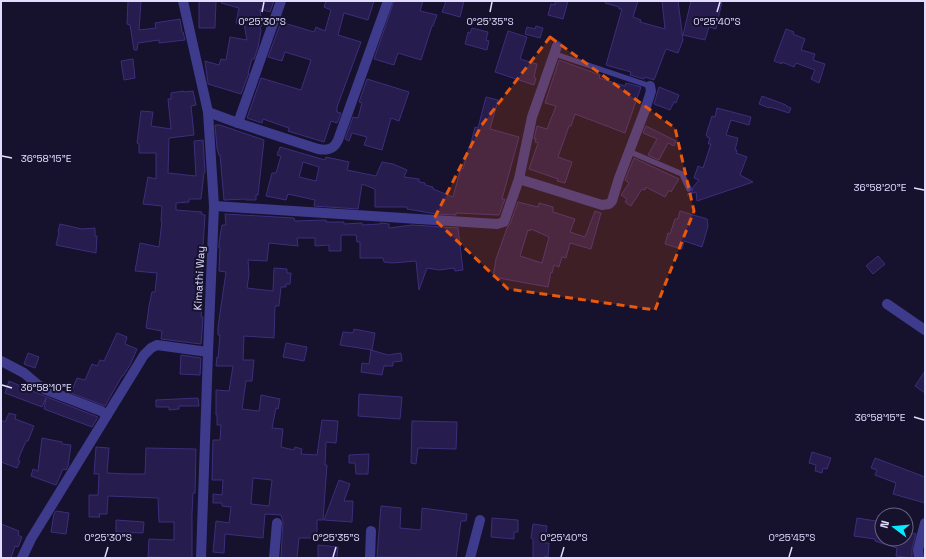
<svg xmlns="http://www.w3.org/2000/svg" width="926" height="559" viewBox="0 0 926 559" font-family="'Space Grotesk',sans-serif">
  <rect width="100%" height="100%" fill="#16112d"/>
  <g fill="#261c4e" stroke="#3d2e7b" fill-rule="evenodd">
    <path d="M 128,1 L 141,1 L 139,30 L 156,28 L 155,23 L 180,19 L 182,32 L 183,32 L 185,40 L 159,43 L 159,40 L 138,43 L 137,50 L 134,50 L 130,25 L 127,24 Z"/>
    <path d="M 199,1 L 216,1 L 215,28 L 199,28 Z"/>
    <path d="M 222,1 L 274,1 L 270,12 L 260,9 L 262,26 L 260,26 L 261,31 L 258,47 L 254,59 L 252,59 L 248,73 L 249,73 L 241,94 L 208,84 L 208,83 L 205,61 L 219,65 L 221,59 L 226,60 L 230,37 L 247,40 L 244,24 L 236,23 L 239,8 L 221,3 Z"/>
    <path d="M 326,1 L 374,1 L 368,20 L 344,13 L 338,35 L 361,42 L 337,107 L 337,112 L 341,113 L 337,123 L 331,121 L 324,142 L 288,131 L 289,128 L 263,119 L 262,123 L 247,118 L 261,78 L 301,90 L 311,60 L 285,52 L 282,61 L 268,57 L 281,22 L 314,32 L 316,27 L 325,31 L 331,10 L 324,7 Z"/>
    <path d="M 394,1 L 423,1 L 420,11 L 437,15 L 433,26 L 432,26 L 421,60 L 398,53 L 394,65 L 374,59 Z"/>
    <path d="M 446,1 L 464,1 L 460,17 L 442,12 Z"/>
    <path d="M 555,1 L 568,1 L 563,19 L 548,15 L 551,4 L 555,5 Z"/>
    <path d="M 606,1 L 638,1 L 633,17 L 641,20 L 640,22 L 665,29 L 662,1 L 678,1 L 683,40 L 678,53 L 666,49 L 654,80 L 645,77 L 644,79 L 630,75 L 631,72 L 606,65 L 622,9 L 619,9 L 619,7 L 605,3 Z"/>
    <path d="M 691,1 L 722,1 L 716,29 L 709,27 L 705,40 L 683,35 Z"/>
    <path d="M 536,26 L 543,28 L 540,38 L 525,34 L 527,27 L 535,29 Z"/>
    <path d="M 472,28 L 488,32 L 486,40 L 489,41 L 487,50 L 465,44 L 468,32 L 470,33 Z"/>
    <path d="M 786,29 L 794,32 L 793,34 L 805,39 L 801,50 L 815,54 L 813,60 L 825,64 L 819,83 L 811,79 L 815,70 L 796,63 L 794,67 L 782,62 L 782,64 L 774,61 Z"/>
    <path d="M 508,31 L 527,37 L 520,59 L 537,64 L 534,77 L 536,78 L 534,85 L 495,72 Z"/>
    <path d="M 133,59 L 135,78 L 124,80 L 121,61 Z"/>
    <path d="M 559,60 L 600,75 L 599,78 L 625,86 L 626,83 L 641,87 L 625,133 L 575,114 L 571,126 L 569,126 L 558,157 L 572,162 L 565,183 L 557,181 L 558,179 L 529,169 L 538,143 L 535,142 L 536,139 L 534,139 L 537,126 L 547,129 L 556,106 L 545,103 Z"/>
    <path d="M 367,79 L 409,92 L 399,121 L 391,118 L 382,150 L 364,145 L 367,137 L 352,133 L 349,141 L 345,139 L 353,117 L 358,118 L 362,103 L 359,102 Z"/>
    <path d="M 659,87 L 679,95 L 676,103 L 674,102 L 670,110 L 654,104 Z"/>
    <path d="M 184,91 L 184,92 L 193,91 L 196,105 L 191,106 L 194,135 L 169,138 L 168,173 L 196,176 L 194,141 L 203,140 L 205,172 L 204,173 L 201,199 L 189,199 L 189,202 L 176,203 L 176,210 L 202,212 L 201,214 L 205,215 L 202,261 L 204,261 L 198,287 L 204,287 L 201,317 L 203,317 L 202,332 L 201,344 L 161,339 L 162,331 L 146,328 L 149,306 L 152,292 L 155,292 L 157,273 L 135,271 L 140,243 L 159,247 L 162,221 L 161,221 L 162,206 L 143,204 L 148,177 L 156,179 L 156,153 L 139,153 L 139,144 L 137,143 L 141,111 L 153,112 L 151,126 L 171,129 L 168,99 L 171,99 L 171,93 Z"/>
    <path d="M 762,96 L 786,105 L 786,106 L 791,108 L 789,113 L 770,107 L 769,108 L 759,104 Z"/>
    <path d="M 486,97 L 498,100 L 490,129 L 519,137 L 502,199 L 505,199 L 499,215 L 456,213 L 456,215 L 436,214 L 407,209 L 407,207 L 375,207 L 375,189 L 362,184 L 358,209 L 314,206 L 315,200 L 288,194 L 286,200 L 266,196 L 272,173 L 276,173 L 281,156 L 277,155 L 280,147 L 325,160 L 326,157 L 349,162 L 347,170 L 376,176 L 382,162 L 393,164 L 407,170 L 404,177 L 419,179 L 419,182 L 425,183 L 425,185 L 433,187 L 433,189 L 453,197 L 461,168 L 463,169 L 469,147 L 470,147 L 475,127 L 478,128 ZM 303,162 L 319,167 L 316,181 L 299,177 Z"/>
    <path d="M 717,108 L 751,117 L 749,125 L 731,120 L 726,135 L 738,138 L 735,150 L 737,150 L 736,153 L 747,157 L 740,175 L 753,182 L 697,201 L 696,192 L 687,195 L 692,192 L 693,187 L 699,180 L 694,178 L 698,166 L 703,168 L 711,144 L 708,144 L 710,138 L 707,137 L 707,136 L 706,135 L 712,116 L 715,117 Z"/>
    <path d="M 215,125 L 220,125 L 264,140 L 258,195 L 256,195 L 256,200 L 246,200 L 246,199 L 224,200 L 220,155 L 219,155 L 217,148 Z"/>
    <path d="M 646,126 L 676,141 L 674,146 L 668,143 L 659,160 L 648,155 L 657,139 L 643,133 Z"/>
    <path d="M 634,158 L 679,179 L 671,192 L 669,190 L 665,197 L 646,187 L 645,190 L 642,189 L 631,206 L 625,202 L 627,199 L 621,195 L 629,183 L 625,180 Z"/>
    <path d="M 518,202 L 538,207 L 539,203 L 553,207 L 553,212 L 575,219 L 570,232 L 585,237 L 595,211 L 601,213 L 591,249 L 570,243 L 566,258 L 562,257 L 559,267 L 554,265 L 552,273 L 551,272 L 548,287 L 493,277 L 496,259 L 507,228 L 510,224 ZM 531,229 L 549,237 L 542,263 L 520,256 L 528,230 L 530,231 Z"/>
    <path d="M 680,211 L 707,219 L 708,226 L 702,247 L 684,241 L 682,249 L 665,244 L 668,233 L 670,234 L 675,219 L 678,219 Z"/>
    <path d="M 225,214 L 294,218 L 295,221 L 326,220 L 326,222 L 344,222 L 344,224 L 362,223 L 362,225 L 380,224 L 380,223 L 389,224 L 389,228 L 412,225 L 458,228 L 463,270 L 455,271 L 454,268 L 439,270 L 427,268 L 419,290 L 416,261 L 392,263 L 384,262 L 383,258 L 360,258 L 360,242 L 357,242 L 356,235 L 341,235 L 341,251 L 329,251 L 329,245 L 315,246 L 315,238 L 297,238 L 298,246 L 269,243 L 267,261 L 248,260 L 249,274 L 247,288 L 273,291 L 274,268 L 287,269 L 287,273 L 291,273 L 290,284 L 286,284 L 286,287 L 281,287 L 279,306 L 275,306 L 274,338 L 244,336 L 243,360 L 254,360 L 252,381 L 246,381 L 242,409 L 259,411 L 261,395 L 280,399 L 278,409 L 276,408 L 272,428 L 283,429 L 281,447 L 294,450 L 295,447 L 302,449 L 301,454 L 317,455 L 322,420 L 338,421 L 336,443 L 326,442 L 325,465 L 327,465 L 323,520 L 317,520 L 317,538 L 299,538 L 297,558 L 281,558 L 283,521 L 281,515 L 265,514 L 263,538 L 225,534 L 224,553 L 213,552 L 216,521 L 229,523 L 231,507 L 222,506 L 222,503 L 213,503 L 213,494 L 222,495 L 223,480 L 212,480 L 213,440 L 220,440 L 221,425 L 217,425 L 217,415 L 216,415 L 216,390 L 229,391 L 233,366 L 216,366 L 217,357 L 218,358 L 220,335 L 218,335 L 218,327 L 226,272 L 219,271 L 220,248 L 219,248 L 219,243 L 222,225 L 226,225 ZM 253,478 L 272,480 L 269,506 L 251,504 Z"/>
    <path d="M 60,224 L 82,229 L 95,228 L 95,236 L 97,236 L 96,253 L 56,245 L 59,233 L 58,232 Z"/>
    <path d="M 878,256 L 885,264 L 873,274 L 866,266 Z"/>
    <path d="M 354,329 L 375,333 L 372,350 L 340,345 L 343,332 L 353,333 Z"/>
    <path d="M 117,333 L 127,337 L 125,344 L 137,349 L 130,365 L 123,376 L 122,376 L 105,406 L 71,393 L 77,378 L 85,380 L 92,364 L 97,366 L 100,360 L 104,361 Z"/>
    <path d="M 286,343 L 307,347 L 304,361 L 283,357 Z"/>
    <path d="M 371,350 L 388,355 L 401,353 L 402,361 L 393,362 L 393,366 L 384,366 L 382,375 L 361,372 L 362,363 L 369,364 Z"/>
    <path d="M 28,353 L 39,357 L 35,368 L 24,364 Z"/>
    <path d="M 181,355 L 201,358 L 200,375 L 180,374 Z"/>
    <path d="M 925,371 L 925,393 L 915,386 Z"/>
    <path d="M 9,381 L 42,395 L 98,417 L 92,427 L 44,409 L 46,398 L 42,407 L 5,393 Z"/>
    <path d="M 359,394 L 402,397 L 400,419 L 358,416 Z"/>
    <path d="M 198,398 L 199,406 L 179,406 L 179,409 L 169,410 L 169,407 L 156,407 L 156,400 Z"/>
    <path d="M 9,413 L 16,415 L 15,419 L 34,426 L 28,441 L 26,441 L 18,460 L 20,461 L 17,468 L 1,462 L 1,420 L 5,422 Z"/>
    <path d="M 412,421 L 457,422 L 456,449 L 418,448 L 416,464 L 411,463 Z"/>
    <path d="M 42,438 L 62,442 L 62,444 L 71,445 L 68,466 L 66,470 L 63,469 L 56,485 L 31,476 L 33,469 L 38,471 Z"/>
    <path d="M 96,447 L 109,448 L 107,473 L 129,474 L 145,474 L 146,448 L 196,449 L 195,493 L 193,493 L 192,514 L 192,558 L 148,557 L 149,539 L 174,540 L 174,522 L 159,522 L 158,498 L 108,496 L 107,514 L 99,514 L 100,517 L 89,517 L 89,495 L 98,495 L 99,474 L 94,474 Z"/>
    <path d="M 812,452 L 831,458 L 827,469 L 823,468 L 822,473 L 815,471 L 816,465 L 809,463 Z"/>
    <path d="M 369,454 L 368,474 L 356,474 L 355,463 L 349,463 L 349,455 Z"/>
    <path d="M 875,458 L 925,477 L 925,503 L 893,494 L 896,483 L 875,475 L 877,470 L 871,468 Z"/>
    <path d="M 339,480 L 350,484 L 344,501 L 353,501 L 352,522 L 324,520 Z"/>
    <path d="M 381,506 L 401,508 L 400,528 L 421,530 L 422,508 L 467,514 L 466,521 L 461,521 L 456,558 L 377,557 Z"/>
    <path d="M 56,511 L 69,513 L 66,534 L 51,532 L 54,514 Z"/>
    <path d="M 492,518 L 518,520 L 518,532 L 514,532 L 514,539 L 491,537 Z"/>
    <path d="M 857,518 L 882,522 L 882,539 L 906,539 L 906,531 L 916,534 L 912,549 L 912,558 L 896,556 L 897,548 L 875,541 L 875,539 L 854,536 Z"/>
    <path d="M 116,520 L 144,522 L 143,533 L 116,532 Z"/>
    <path d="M 1,524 L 19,531 L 18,535 L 22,537 L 18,547 L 15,546 L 11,558 L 1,558 Z"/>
    <path d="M 533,524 L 547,526 L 545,543 L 549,543 L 548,557 L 545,556 L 544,558 L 533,558 L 533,539 L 531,538 Z"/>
    <path d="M 318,545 L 338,547 L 337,558 L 318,558 Z"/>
  </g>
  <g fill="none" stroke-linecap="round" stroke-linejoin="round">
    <g stroke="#3e3b8d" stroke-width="5.5">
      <path d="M 555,54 L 650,86"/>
      <path d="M 628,151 L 682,174 L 689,189"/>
    </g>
    <g stroke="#3e3b8d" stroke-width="10">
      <path d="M 183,1 L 208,112 L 214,206 L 208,352 L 201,558"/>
      <path d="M 208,112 L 238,123 L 318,149 C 328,151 334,149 338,140 L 388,1"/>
      <path d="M 238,123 L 281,1"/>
      <path d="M 519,179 L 602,205 L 609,204 L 612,201 L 619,178 L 645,110 L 651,91 L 650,86"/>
      <path d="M 214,206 L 497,224 L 504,222 L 519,179 L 532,117 L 557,46"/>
      <path d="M 887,304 L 925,330"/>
      <path d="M 1,361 L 24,373 L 37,384 L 44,389 L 101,411 L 107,415"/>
      <path d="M 22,558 L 31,539 L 144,355 L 151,348 L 157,345 L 208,352"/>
      <path d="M 274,558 L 277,523"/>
      <path d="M 370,558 L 371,531"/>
      <path d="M 470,558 L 480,520"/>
      <path d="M 919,558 L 918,550 L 925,523"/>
    </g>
  </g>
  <path fill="#e8590c" fill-opacity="0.2" stroke="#e8590c" stroke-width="3" stroke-dasharray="8 5" stroke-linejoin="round" d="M 550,37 L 675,128 L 694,211 L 655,310 L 508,289 L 434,219 L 481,126 Z"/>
  <path fill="none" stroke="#e0ddff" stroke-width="1.5" d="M 262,12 L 264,2M 490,12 L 492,2M 717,12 L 720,2M 2,156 L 12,158M 914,188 L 924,190M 2,385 L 12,388M 914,417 L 924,420M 105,557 L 108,547M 333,557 L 336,547M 561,557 L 564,547M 789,557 L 792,547"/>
  <g text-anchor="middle" stroke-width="4" stroke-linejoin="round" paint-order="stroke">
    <g font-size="11" fill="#e0ddff" stroke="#16112d">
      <text transform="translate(199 278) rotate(-87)" y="4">Kimathi Way</text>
    </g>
  </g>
  <g font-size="10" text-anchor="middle" fill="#e0ddff" stroke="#16112d" stroke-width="4" stroke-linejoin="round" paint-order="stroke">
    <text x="262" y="25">0°25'30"S</text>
    <text x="490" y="25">0°25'35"S</text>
    <text x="717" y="25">0°25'40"S</text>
    <text x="46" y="162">36°58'15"E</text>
    <text x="880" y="191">36°58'20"E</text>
    <text x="46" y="391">36°58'10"E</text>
    <text x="880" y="421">36°58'15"E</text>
    <text x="108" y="541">0°25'30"S</text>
    <text x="336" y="541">0°25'35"S</text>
    <text x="564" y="541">0°25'40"S</text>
    <text x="792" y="541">0°25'45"S</text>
  </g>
  <rect width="926" height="559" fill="none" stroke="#e0ddff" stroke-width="4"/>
  <g transform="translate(894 527) rotate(286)"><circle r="19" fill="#16112d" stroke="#676381"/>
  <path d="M0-3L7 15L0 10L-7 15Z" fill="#09e8ff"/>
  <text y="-6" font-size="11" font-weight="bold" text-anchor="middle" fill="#e0ddff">N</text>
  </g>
</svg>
